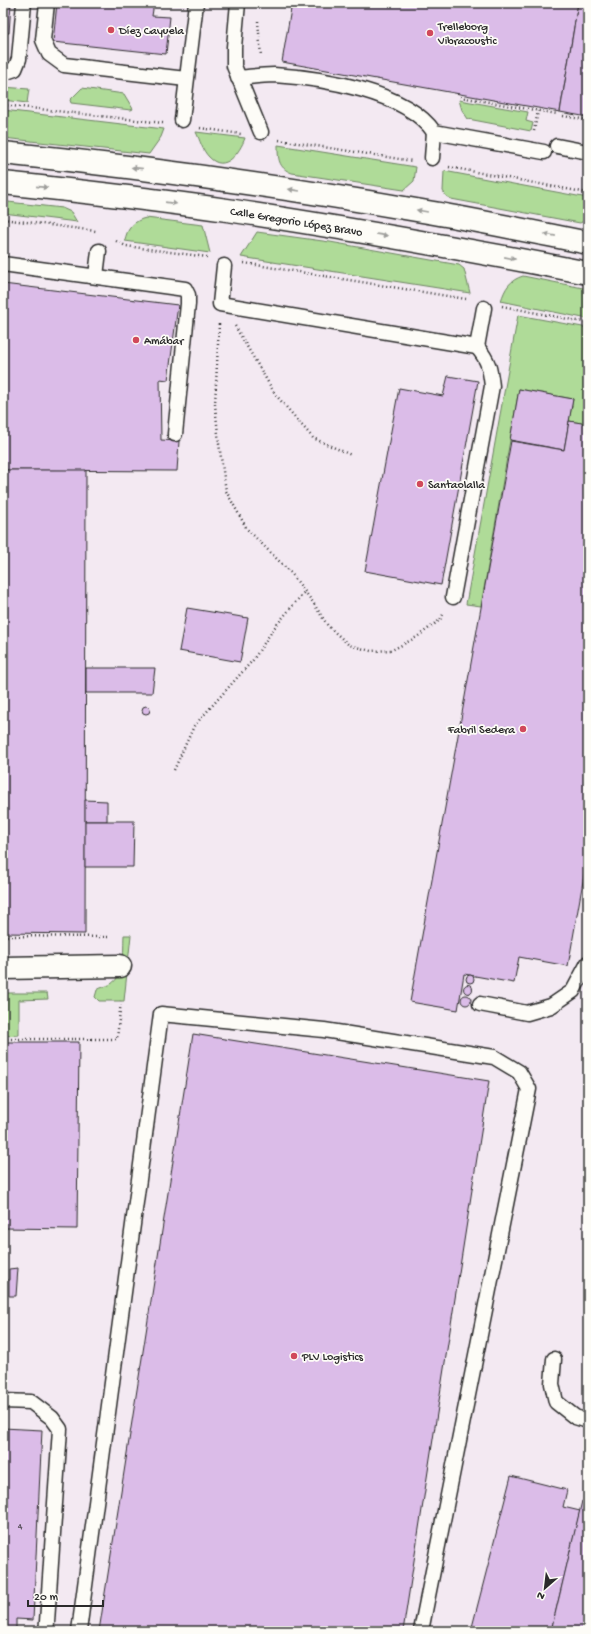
<svg xmlns="http://www.w3.org/2000/svg" width="591" height="1634" viewBox="0 0 591 1634" font-family="'Gochi Hand',sans-serif">
  <rect width="100%" height="100%" fill="#fdfcf7"/>
  <filter id="ink" filterUnits="userSpaceOnUse"><feTurbulence type="fractalNoise" baseFrequency=".025" numOctaves="2"/><feDisplacementMap in="SourceGraphic" scale="8" xChannelSelector="R" yChannelSelector="G"/><feConvolveMatrix kernelMatrix="1 2 1 2 8 2 1 2 1" color-interpolation-filters="sRGB"/></filter>
  <g filter="url(#ink)">
    <rect fill="#f3e9f2" x="3" y="3" width="585" height="1628"/>
    <g fill="#afdb98" stroke="#6d8362">
      <path d="M 3,87 L 29,89 L 27,103 L 3,100 Z"/>
      <path d="M 82,88 L 124,94 L 133,109 L 131,110 L 71,103 L 70,100 Z"/>
      <path d="M 459,100 L 528,112 L 526,121 L 533,123 L 531,131 L 468,119 L 462,110 Z"/>
      <path d="M 3,110 L 164,129 L 161,137 L 149,154 L 3,138 Z"/>
      <path d="M 196,132 L 245,138 C 240,152 225,174 209,157 C 202,150 200,140 196,132 Z"/>
      <path d="M 278,145 L 416,167 L 414,181 L 404,190 L 292,173 C 278,168 278,158 278,145 Z"/>
      <path d="M 444,171 L 588,198 L 588,219 L 580,223 L 451,199 L 446,196 L 443,191 Z"/>
      <path d="M 8,202 L 62,208 L 71,212 L 77,222 L 3,213 L 3,203 Z"/>
      <path d="M 146,218 L 203,225 L 210,253 L 125,241 C 126,229 135,220 146,218 Z"/>
      <path d="M 257,232 L 330,242 L 459,265 L 464,269 L 470,293 L 241,257 Z"/>
      <path d="M 523,276 L 588,289 L 588,319 L 501,301 C 505,288 510,280 523,276 Z"/>
      <path d="M 518,315 L 588,328 L 588,424 L 569,421 L 573,399 L 519,389 L 481,606 L 466,604 Z"/>
      <path d="M 124,935 L 131,935 L 124,1001 L 99,1001 L 95,997 L 97,990 C 101,987 106,987 111,984 C 126,974 123,951 124,935 Z"/>
      <path d="M 3,993 L 47,993 L 48,999 L 19,1000 L 19,1035 L 4,1036 Z"/>
    </g>
    <g fill="#dbbce8" stroke="#2b2b2b">
      <path d="M 3,3 L 11,3 L 9,33 L 3,33 Z"/>
      <path d="M 57,3 L 154,3 L 152,16 L 170,17 L 166,54 L 53,42 Z"/>
      <path d="M 292,3 L 578,3 L 560,112 L 282,62 Z"/>
      <path d="M 578,3 L 588,3 L 588,117 L 560,112 Z"/>
      <path d="M 3,284 L 178,305 L 168,380 L 160,379 L 161,440 L 179,441 L 177,471 L 3,470 Z"/>
      <path d="M 448,376 L 478,381 L 441,585 L 365,571 L 399,388 L 443,396 Z"/>
      <path d="M 519,389 L 573,399 L 564,450 L 510,440 Z"/>
      <path d="M 569,421 L 588,424 L 588,853 L 568,966 L 519,957 L 514,983 L 464,974 L 458,1010 L 410,1002 L 511,441 L 564,450 Z"/>
      <path d="M 3,470 L 86,470 L 85,934 L 3,933 Z"/>
      <path d="M 187,608 L 248,618 L 240,662 L 179,651 Z"/>
      <path d="M 86,668 L 155,668 L 152,693 L 86,693 Z"/>
      <circle cx="146" cy="710" r="4"/>
      <path d="M 85,800 L 107,801 L 107,821 L 85,821 Z"/>
      <path d="M 85,821 L 134,821 L 133,867 L 85,867 Z"/>
      <circle cx="470" cy="979" r="4"/>
      <circle cx="468" cy="989" r="4.5"/>
      <circle cx="466" cy="1000" r="5"/>
      <path d="M 193,1034 L 489,1081 L 403,1631 L 99,1631 Z"/>
      <path d="M 3,1042 L 79,1042 L 77,1229 L 3,1228 Z"/>
      <path d="M 18,1268 L 16,1296 L 9,1296 L 9,1269 Z"/>
      <path d="M 3,1428 L 42,1430 L 33,1620 L 16,1619 L 16,1631 L 3,1631 Z"/>
      <path d="M 511,1476 L 567,1490 L 563,1507 L 580,1511 L 551,1631 L 471,1631 Z"/>
      <path d="M 582,1501 L 588,1502 L 588,1631 L 551,1631 Z"/>
    </g>
    <g fill="none" stroke-linecap="round" stroke-linejoin="round">
      <g stroke="#2b2b2b" stroke-width="17">
        <g id="lane">
          <path d="M 47,3 L 43,40 L 49,54 L 64,65 L 186,79"/>
          <path d="M 238,3 L 234,47 L 234,66 L 261,132"/>
          <path d="M 3,73 L 15,69 L 19,59 L 24,3"/>
          <path d="M 238,78 C 250,77 262,75 274,75 C 321,78 406,91 434,132 L 544,152"/>
          <path d="M 182,120 L 196,3"/>
          <path d="M 557,146 L 588,152"/>
          <path d="M 432,158 L 434,132"/>
          <path d="M 3,264 L 185,289 L 188,295 L 188,304 L 175,434"/>
          <path d="M 224,266 L 220,304 L 477,347 L 484,308"/>
          <path d="M 96,276 L 99,251"/>
          <path d="M 453,597 L 492,386 C 490,369 489,361 477,347"/>
          <path d="M 480,1004 L 527,1013 L 551,1006 L 573,991 L 588,963"/>
          <path d="M 554,1359 L 552,1384 L 556,1402 L 575,1417 L 588,1421"/>
          <path d="M 3,1401 L 31,1402 L 52,1418 L 60,1429 L 47,1622 L 46,1631"/>
          <path d="M 79,1631 L 161,1014 L 324,1030 L 494,1057 L 519,1072 L 529,1089 L 421,1631"/>
        </g>
      </g>
      <g stroke="#2b2b2b" stroke-width="25">
        <path id="street" d="M 3,968 L 120,966"/>
      </g>
      <g stroke="#2b2b2b" stroke-width="25">
        <g id="secondary">
          <path d="M 3,153 C 143,167 283,187 422,211 C 477,220 533,232 588,243"/>
          <path id="s1" d="M 3,183 C 80,191 157,200 234,211 C 352,229 470,250 588,273"/>
        </g>
      </g>
      <g stroke="#2b2b2b" stroke-width="2.5" stroke-dasharray="1 3" stroke-linecap="butt">
        <path d="M 258,21 L 261,56"/>
        <path d="M 460,97 L 557,114"/>
        <path d="M 3,105 L 163,123"/>
        <path d="M 563,116 L 588,120"/>
        <path d="M 200,128 L 241,134"/>
        <path d="M 534,131 L 538,111"/>
        <path d="M 279,140 L 412,161"/>
        <path d="M 449,167 L 588,193"/>
        <path d="M 3,219 L 96,231"/>
        <path d="M 116,241 L 126,246 L 207,257"/>
        <path d="M 244,263 L 466,299"/>
        <path d="M 502,306 L 588,323"/>
        <path d="M 219,324 L 215,404 L 219,444 L 226,491 L 247,529 L 291,573 L 312,601 L 328,626 L 349,645 L 371,651 L 392,650 L 417,637 L 440,620 L 444,613"/>
        <path d="M 235,326 L 275,394 L 313,438 L 351,455"/>
        <path d="M 174,770 L 194,726 L 253,660 L 274,628 L 305,591"/>
        <path d="M 3,936 L 108,937"/>
        <path d="M 3,1039 L 117,1039 L 121,1001"/>
      </g>
      <use href="#lane" stroke="#fdfcf7" stroke-width="14"/>
      <use href="#street" stroke="#fdfcf7" stroke-width="22"/>
      <use href="#secondary" stroke="#fdfcf7" stroke-width="22"/>
    </g>
    <defs><path id="oneway-solid" d="M-6-.8H1V-3.2L6.5 0L1 3.2V.8H-6Z"/></defs>
    <g fill="#9e9e9b">
      <use href="#oneway-solid" transform="translate(137 168) rotate(-174)"/>
      <use href="#oneway-solid" transform="translate(42 187) rotate(6)"/>
      <use href="#oneway-solid" transform="translate(294 190) rotate(-171)"/>
      <use href="#oneway-solid" transform="translate(171 203) rotate(8)"/>
      <use href="#oneway-solid" transform="translate(422 211) rotate(-170)"/>
      <use href="#oneway-solid" transform="translate(382 235) rotate(9)"/>
      <use href="#oneway-solid" transform="translate(550 235) rotate(-169)"/>
      <use href="#oneway-solid" transform="translate(510 258) rotate(11)"/>
    </g>
  </g>
  <g fill="#d1495b" stroke="#fdfcf7" stroke-width="1.5">
    <circle cx="111" cy="30" r="4"/>
    <circle cx="430" cy="33" r="4"/>
    <circle cx="136" cy="340" r="4"/>
    <circle cx="420" cy="484" r="4"/>
    <circle cx="523" cy="729" r="4"/>
    <circle cx="294" cy="1356" r="4"/>
  </g>
  <g text-anchor="middle" stroke-width="3.5" stroke-linejoin="round" paint-order="stroke">
    <g font-size="10" fill="#574f5a">
      <text x="20" y="1529">4</text>
    </g>
    <g font-size="12" fill="#2b2b2b" stroke="#fdfcf7" text-anchor="start">
      <text x="438" y="30">Trelleborg<tspan x="438" dy="14">Vibracoustic</tspan></text>
      <text x="119" y="34">Díez Cayuela</text>
      <text x="144" y="344">Amábar</text>
      <text x="428" y="488">Santaolalla</text>
      <text x="515" y="733" text-anchor="end">Fabril Sedera</text>
      <text x="302" y="1360">PLV Logistics</text>
    </g>
    <g font-size="12" fill="#2b2b2b" stroke="#fdfcf7">
      <text dy="4" stroke="none"><textPath href="#s1" startOffset="296">Calle Gregorio López Bravo</textPath></text>
    </g>
  </g>
  <rect width="591" height="1634" fill="none" stroke="#fdfcf7" stroke-width="16"/>
  <rect x="8" y="8" width="575" height="1618" fill="none" stroke="#2b2b2b" stroke-width="1.5" filter="url(#ink)"/>
  <g transform="translate(545 1588) rotate(208)" stroke="#fdfcf7" stroke-width="3" paint-order="stroke">
  <path d="M0-3L7 15L0 10L-7 15Z" fill="#2b2b2b"/>
  <text y="-6" font-size="11" font-weight="bold" text-anchor="middle" fill="#2b2b2b">N</text>
  </g>
  <path d="M28 1600v6h75v-6" fill="none" stroke="#2b2b2b" stroke-width="2"/>
  <text x="34" y="1600" font-size="12" fill="#2b2b2b" stroke="#fdfcf7" stroke-width="3" paint-order="stroke">20 m</text>
</svg>
